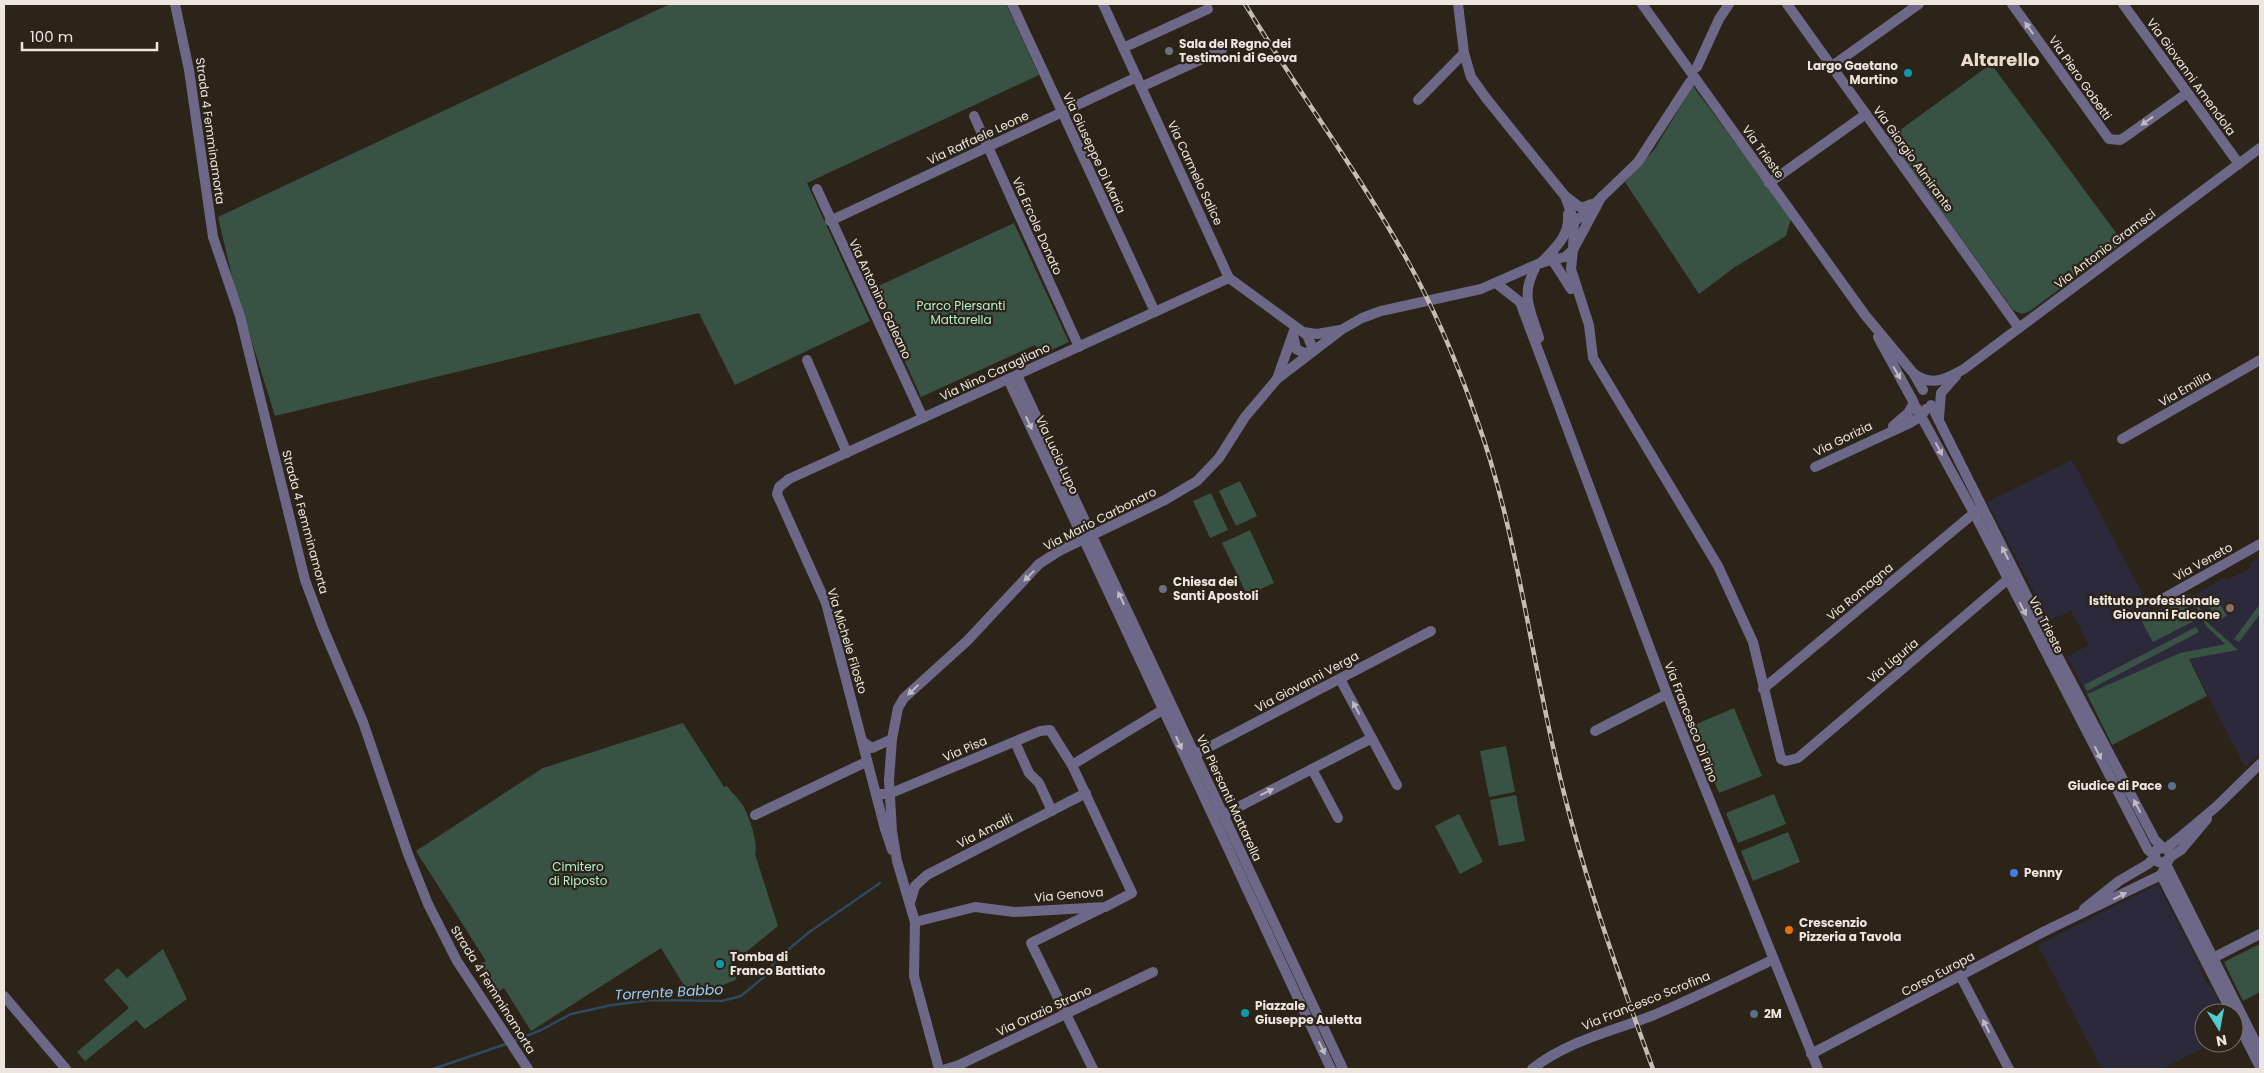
<svg xmlns="http://www.w3.org/2000/svg" width="2264" height="1073" viewBox="0 0 2264 1073" font-family="Poppins,sans-serif">
  <rect width="100%" height="100%" fill="#2c2319"/>
  <g fill="#2c293a">
    <path d="M 2072,460 L 2152,612 L 2190,593 L 2206,626 L 2225,644 L 2180,653 L 2087,694 L 2067,657 L 2089,645 L 2071,611 L 2049,621 L 1987,502 Z"/>
    <path d="M 2260,557 L 2260,753 L 2245,767 L 2189,659 L 2238,650 L 2206,621 L 2194,595 L 2225,577 L 2227,580 L 2251,568 L 2250,563 Z"/>
    <path d="M 2158,884 L 2202,968 L 2200,970 L 2208,985 L 2210,984 L 2225,1013 L 2204,1013 L 2204,1043 L 2213,1043 L 2162,1069 L 2102,1069 L 2038,945 Z"/>
  </g>
  <g fill="#385344">
    <path d="M 670,4 L 1006,4 L 1039,75 L 807,183 L 870,321 L 735,385 L 699,313 L 275,416 L 233,281 L 218,217 Z"/>
    <path d="M 1991,64 L 2123,242 L 2030,311 L 2022,314 L 2013,310 L 1889,138 Z"/>
    <path d="M 1693,86 L 1791,218 L 1786,236 L 1735,267 L 1699,294 L 1625,182 L 1654,150 Z"/>
    <path d="M 1014,223 L 1069,342 L 1040,355 L 1035,345 L 921,397 L 872,289 Z"/>
    <path d="M 1240,481 L 1257,516 L 1236,526 L 1219,491 Z"/>
    <path d="M 1211,493 L 1228,530 L 1210,538 L 1193,501 Z"/>
    <path d="M 1250,530 L 1274,583 L 1247,595 L 1222,543 Z"/>
    <path d="M 2194,595 L 2206,621 L 2238,650 L 2189,659 L 2207,696 L 2112,745 L 2087,694 L 2180,653 L 2225,644 L 2206,626 L 2191,596 Z"/>
    <path d="M 2215,595 L 2227,616 L 2217,621 L 2205,600 Z"/>
    <path d="M 2184,600 L 2194,621 L 2153,642 L 2142,622 Z"/>
    <path d="M 2260,604 L 2260,614 L 2239,642 L 2234,639 Z"/>
    <path d="M 2196,627 L 2199,632 L 2087,691 L 2084,685 Z"/>
    <path d="M 1734,708 L 1762,776 L 1719,793 L 1692,726 Z"/>
    <path d="M 683,723 L 724,787 L 727,786 C 732,793 738,798 741,803 C 749,813 759,846 755,854 L 778,926 L 729,966 L 737,979 L 716,988 L 690,995 L 661,948 L 531,1031 L 504,988 L 496,993 L 480,964 L 486,961 L 416,851 L 543,768 Z"/>
    <path d="M 1506,746 L 1515,792 L 1489,797 L 1480,751 Z"/>
    <path d="M 1774,794 L 1786,824 L 1738,843 L 1726,813 Z"/>
    <path d="M 1516,795 L 1525,841 L 1499,846 L 1490,800 Z"/>
    <path d="M 1459,814 L 1483,862 L 1460,874 L 1435,826 Z"/>
    <path d="M 1788,832 L 1800,862 L 1753,881 L 1741,851 Z"/>
    <path d="M 2260,944 L 2260,992 L 2243,1001 L 2224,962 Z"/>
    <path d="M 163,949 L 187,999 L 145,1029 L 136,1020 L 85,1061 L 77,1052 L 129,1008 L 104,980 L 118,968 L 127,978 Z"/>
  </g>
  <g fill="none" stroke-linecap="round" stroke-linejoin="round">
    <g stroke="#2c4a60" stroke-width="2.5">
      <path d="M 514,1041 L 541,1030 L 571,1014 L 612,1005 L 652,1000 L 722,1001 L 741,996 L 764,977 L 776,960 L 808,933 L 880,883"/>
      <path d="M 433,1069 L 506,1044"/>
    </g>
    <g stroke="#6d6888" stroke-width="10">
      <path d="M 1012,4 L 1155,312"/>
      <path d="M 1103,4 L 1229,278 L 1307,335 L 1313,349"/>
      <path d="M 1787,4 L 2019,328"/>
      <path d="M 2012,4 L 2109,139 L 2120,140 L 2125,137 L 2187,93"/>
      <path d="M 2123,4 L 2239,164"/>
      <path d="M 1123,48 L 1208,9"/>
      <path d="M 1832,66 L 1919,4"/>
      <path d="M 1697,67 L 1719,19 L 1729,4"/>
      <path d="M 1141,87 L 1222,50"/>
      <path d="M 1418,100 L 1464,53"/>
      <path d="M 974,116 L 1079,347"/>
      <path d="M 1769,183 L 1866,114"/>
      <path d="M 817,189 L 923,418"/>
      <path d="M 1565,196 L 1581,208 L 1592,204"/>
      <path d="M 1602,196 L 1573,250 L 1571,269 L 1589,325 L 1593,358 L 1718,566 L 1753,642 L 1781,759 L 1786,761 L 1798,758 L 2014,574"/>
      <path d="M 830,221 L 1137,77"/>
      <path d="M 1568,226 L 1581,217 L 1638,162 L 1690,82"/>
      <path d="M 1553,254 L 1553,261 L 1571,289"/>
      <path d="M 1303,332 L 1317,334 L 1340,330"/>
      <path d="M 1293,334 L 1296,349 L 1304,353 L 1310,352"/>
      <path d="M 807,360 L 847,453"/>
      <path d="M 1017,375 L 1092,536"/>
      <path d="M 1008,379 L 1084,540"/>
      <path d="M 1277,379 L 1295,328"/>
      <path d="M 1893,426 L 1908,413 L 1914,403"/>
      <path d="M 2122,439 L 2260,360"/>
      <path d="M 1815,467 L 1910,423 L 1921,416 L 1926,409"/>
      <path d="M 2157,602 L 2260,544"/>
      <path d="M 1340,679 L 1397,785"/>
      <path d="M 1763,689 L 1979,509"/>
      <path d="M 1595,731 L 1667,694"/>
      <path d="M 863,742 L 872,748 L 892,739"/>
      <path d="M 1015,742 L 1029,773 L 1039,783 L 1052,811"/>
      <path d="M 1188,758 L 1431,631"/>
      <path d="M 1072,765 L 1169,706"/>
      <path d="M 1312,769 L 1338,818"/>
      <path d="M 876,794 L 889,794 L 1040,731 L 1050,730 L 1072,765 L 1132,893 L 1105,907 L 1014,912 L 975,907 L 915,922"/>
      <path d="M 1217,813 L 1223,815 L 1372,738"/>
      <path d="M 755,815 L 866,762"/>
      <path d="M 892,850 L 885,829 L 826,603 L 777,494 L 779,487 L 789,479 L 1229,278"/>
      <path d="M 910,903 L 915,886 L 927,875 L 1086,793"/>
      <path d="M 2207,961 L 2260,934"/>
      <path d="M 1961,977 L 2009,1069"/>
      <path d="M 4,996 L 66,1069"/>
      <path d="M 946,1069 L 959,1065 L 1153,972"/>
      <path d="M 1093,1069 L 1031,943 L 1102,908"/>
      <path d="M 1532,1069 C 1567,1041 1613,1031 1654,1015 C 1694,998 1733,979 1772,960"/>
    </g>
    <g stroke="#6d6888" stroke-width="10">
      <path d="M 175,4 L 189,70 L 213,237 L 240,316 L 305,580 L 323,628 L 363,722 L 408,854 L 428,904 L 457,961 L 528,1069"/>
      <path d="M 1642,4 L 1865,315 L 1914,374 L 1923,390"/>
      <path d="M 1541,263 C 1555,248 1570,236 1568,214"/>
      <path d="M 1536,266 C 1520,296 1530,308 1539,338"/>
      <path d="M 1496,283 L 1520,302 L 1667,694 L 1818,1069"/>
      <path d="M 1878,337 L 1913,401"/>
      <path d="M 1914,374 C 1933,387 1946,379 1964,369 L 2260,148"/>
      <path d="M 1931,405 L 2046,634 L 2155,840 L 2162,847"/>
      <path d="M 1916,407 L 1974,513 L 2148,850 L 2154,855"/>
      <path d="M 1939,418 L 1941,393 L 1956,376"/>
      <path d="M 1092,536 L 1343,1069"/>
      <path d="M 1084,540 L 1331,1069"/>
      <path d="M 2166,848 L 2170,854 L 2169,859 L 2162,863 L 2158,862 L 2154,855 L 2157,849 L 2166,848 L 2179,838 L 2217,806 L 2260,764"/>
      <path d="M 2170,857 L 2181,850 L 2207,819"/>
      <path d="M 2167,866 L 2260,1051"/>
      <path d="M 2161,875 L 2232,1013"/>
      <path d="M 2084,909 L 2119,881 L 2148,864 L 2154,858"/>
      <path d="M 2234,1016 L 2260,1067"/>
      <path d="M 1811,1054 L 2045,931 L 2161,875 L 2169,859"/>
      <path d="M 939,1069 L 914,976 L 915,922 L 897,861 L 892,831 L 889,780 L 892,739 L 898,708 L 904,698 L 967,641 L 1039,564 L 1059,551 L 1165,500 L 1197,481 L 1219,458 L 1245,417 L 1277,379 L 1341,330 L 1362,318 L 1381,311 L 1481,289 L 1540,263 L 1565,257 L 1573,250 L 1574,221 L 1565,196 L 1486,98 L 1471,77 L 1464,53 L 1458,4"/>
    </g>
    <g stroke="#c5beb6" stroke-width="4.5">
      <path id="rail" d="M 1245,4 C 1297,90 1357,170 1406,258 C 1434,308 1457,362 1476,417 C 1516,527 1529,646 1556,760 C 1580,866 1616,968 1653,1069"/>
    </g>
    <use href="#rail" stroke="#2c2319" stroke-width="2.5" stroke-dasharray="8" stroke-linecap="butt"/>
  </g>
  <defs><path id="oneway-solid" d="M-6-.8H1V-3.2L6.5 0L1 3.2V.8H-6Z" transform="scale(1.25)"/></defs>
  <g fill="#c0bac1">
    <use href="#oneway-solid" transform="translate(2029 28) rotate(-125)"/>
    <use href="#oneway-solid" transform="translate(2147 121) rotate(144)"/>
    <use href="#oneway-solid" transform="translate(1897 373) rotate(60)"/>
    <use href="#oneway-solid" transform="translate(1029 423) rotate(65)"/>
    <use href="#oneway-solid" transform="translate(1939 449) rotate(62)"/>
    <use href="#oneway-solid" transform="translate(2005 553) rotate(-117)"/>
    <use href="#oneway-solid" transform="translate(1029 576) rotate(134)"/>
    <use href="#oneway-solid" transform="translate(1121 598) rotate(-115)"/>
    <use href="#oneway-solid" transform="translate(2023 609) rotate(63)"/>
    <use href="#oneway-solid" transform="translate(913 690) rotate(136)"/>
    <use href="#oneway-solid" transform="translate(1356 708) rotate(-118)"/>
    <use href="#oneway-solid" transform="translate(1179 743) rotate(66)"/>
    <use href="#oneway-solid" transform="translate(2098 753) rotate(63)"/>
    <use href="#oneway-solid" transform="translate(1267 792) rotate(-27)"/>
    <use href="#oneway-solid" transform="translate(2137 806) rotate(-118)"/>
    <use href="#oneway-solid" transform="translate(2120 896) rotate(-27)"/>
    <use href="#oneway-solid" transform="translate(1986 1026) rotate(-117)"/>
    <use href="#oneway-solid" transform="translate(1322 1048) rotate(65)"/>
  </g>
  <g fill="#6b7280" stroke="#2c2319" stroke-width="2">
    <circle cx="1169" cy="51" r="5"/>
    <circle cx="1163" cy="589" r="5"/>
  </g>
  <g fill="#0f9aa8" stroke="#2c2319" stroke-width="2">
    <circle cx="1908" cy="73" r="5"/>
    <circle cx="720" cy="964" r="5"/>
    <circle cx="1245" cy="1013" r="5"/>
  </g>
  <circle fill="#8d6e63" stroke="#2c2319" stroke-width="2" cx="2230" cy="608" r="5"/>
  <g fill="#5c6f8a" stroke="#2c2319" stroke-width="2">
    <circle cx="2172" cy="786" r="5"/>
    <circle cx="1754" cy="1014" r="5"/>
  </g>
  <circle fill="#3f7fe0" stroke="#2c2319" stroke-width="2" cx="2014" cy="873" r="5"/>
  <circle fill="#e8710a" stroke="#2c2319" stroke-width="2" cx="1789" cy="930" r="5"/>
  <g text-anchor="middle" stroke-width="4.5" stroke-linejoin="round" paint-order="stroke">
    <g font-size="12" font-weight="bold" fill="#ede6df" stroke="#2c2319" text-anchor="start">
      <text x="1179" y="48">Sala del Regno dei<tspan x="1179" dy="14">Testimoni di Geova</tspan></text>
      <text x="1898" y="70" text-anchor="end">Largo Gaetano<tspan x="1898" dy="14">Martino</tspan></text>
      <text x="1173" y="586">Chiesa dei<tspan x="1173" dy="14">Santi Apostoli</tspan></text>
      <text x="2220" y="605" text-anchor="end">Istituto professionale<tspan x="2220" dy="14">Giovanni Falcone</tspan></text>
      <text x="2162" y="790" text-anchor="end">Giudice di Pace</text>
      <text x="2024" y="877">Penny</text>
      <text x="1799" y="927">Crescenzio<tspan x="1799" dy="14">Pizzeria a Tavola</tspan></text>
      <text x="730" y="961">Tomba di<tspan x="730" dy="14">Franco Battiato</tspan></text>
      <text x="1255" y="1010">Piazzale<tspan x="1255" dy="14">Giuseppe Auletta</tspan></text>
      <text x="1764" y="1018">2M</text>
    </g>
    <g font-size="12" fill="#ede6df" stroke="#2c2319">
      <text transform="translate(2191 77) rotate(54)" y="4">Via Giovanni Amendola</text>
      <text transform="translate(2080 78) rotate(55)" y="4">Via Piero Gobetti</text>
      <text transform="translate(210 131) rotate(82)" y="4">Strada 4 Femminamorta</text>
      <text transform="translate(978 138) rotate(-25)" y="4">Via Raffaele Leone</text>
      <text transform="translate(1763 152) rotate(54)" y="4">Via Trieste</text>
      <text transform="translate(1094 153) rotate(65)" y="4">Via Giuseppe Di Maria</text>
      <text transform="translate(1913 159) rotate(54)" y="4">Via Giorgio Almirante</text>
      <text transform="translate(1195 173) rotate(65)" y="4">Via Carmelo Salice</text>
      <text transform="translate(1037 226) rotate(66)" y="4">Via Ercole Donato</text>
      <text transform="translate(2105 249) rotate(-37)" y="4">Via Antonio Gramsci</text>
      <text transform="translate(880 299) rotate(65)" y="4">Via Antonino Galeano</text>
      <text transform="translate(995 372) rotate(-25)" y="4">Via Nino Caragliano</text>
      <text transform="translate(2185 389) rotate(-30)" y="4">Via Emilia</text>
      <text transform="translate(1843 439) rotate(-26)" y="4">Via Gorizia</text>
      <text transform="translate(1057 455) rotate(65)" y="4">Via Lucio Lupo</text>
      <text transform="translate(1100 519) rotate(-27)" y="4">Via Mario Carbonaro</text>
      <text transform="translate(305 522) rotate(75)" y="4">Strada 4 Femminamorta</text>
      <text transform="translate(2203 562) rotate(-29)" y="4">Via Veneto</text>
      <text transform="translate(1860 592) rotate(-40)" y="4">Via Romagna</text>
      <text transform="translate(2046 625) rotate(63)" y="4">Via Trieste</text>
      <text transform="translate(847 641) rotate(73)" y="4">Via Michele Filosto</text>
      <text transform="translate(1893 661) rotate(-40)" y="4">Via Liguria</text>
      <text transform="translate(1307 682) rotate(-28)" y="4">Via Giovanni Verga</text>
      <text transform="translate(1691 722) rotate(69)" y="4">Via Francesco Di Pino</text>
      <text transform="translate(965 749) rotate(-23)" y="4">Via Pisa</text>
      <text transform="translate(1229 798) rotate(65)" y="4">Via Piersanti Mattarella</text>
      <text transform="translate(985 831) rotate(-27)" y="4">Via Amalfi</text>
      <text transform="translate(1069 895) rotate(-5)" y="4">Via Genova</text>
      <text transform="translate(1938 974) rotate(-28)" y="4">Corso Europa</text>
      <text transform="translate(493 990) rotate(58)" y="4">Strada 4 Femminamorta</text>
      <text transform="translate(1646 1001) rotate(-22)" y="4">Via Francesco Scrofina</text>
      <text transform="translate(1044 1011) rotate(-25)" y="4">Via Orazio Strano</text>
    </g>
    <g font-size="12" fill="#aff0cc" stroke="#2c2319">
      <text x="961" y="310">Parco Piersanti<tspan x="961" dy="14">Mattarella</tspan></text>
      <text x="578" y="871">Cimitero<tspan x="578" dy="14">di Riposto</tspan></text>
    </g>
    <g font-size="14" font-style="italic" fill="#97cef8" stroke="#2c2319">
      <text transform="translate(669 992) rotate(-3)" y="5">Torrente Babbo</text>
    </g>
    <g font-size="18" font-weight="bold" fill="#e9dccf" stroke="#2c2319">
      <text x="2000" y="66">Altarello</text>
    </g>
  </g>
  <rect width="2264" height="1073" fill="none" stroke="#ede6df" stroke-width="10"/>
  <g transform="translate(2219 1028) rotate(169)"><circle r="24" fill="#2c2319" stroke="#797168"/>
  <path d="M0-4L9 19L0 12L-9 19Z" fill="#51ccd1"/>
  <text y="-8" font-size="14" font-weight="bold" text-anchor="middle" fill="#ede6df">N</text>
  </g>
  <path d="M22 42v8h135v-8" fill="none" stroke="#ede6df" stroke-width="2.5"/>
  <text x="30" y="42" font-size="15" fill="#ede6df" stroke="#2c2319" stroke-width="4" paint-order="stroke">100 m</text>
</svg>
